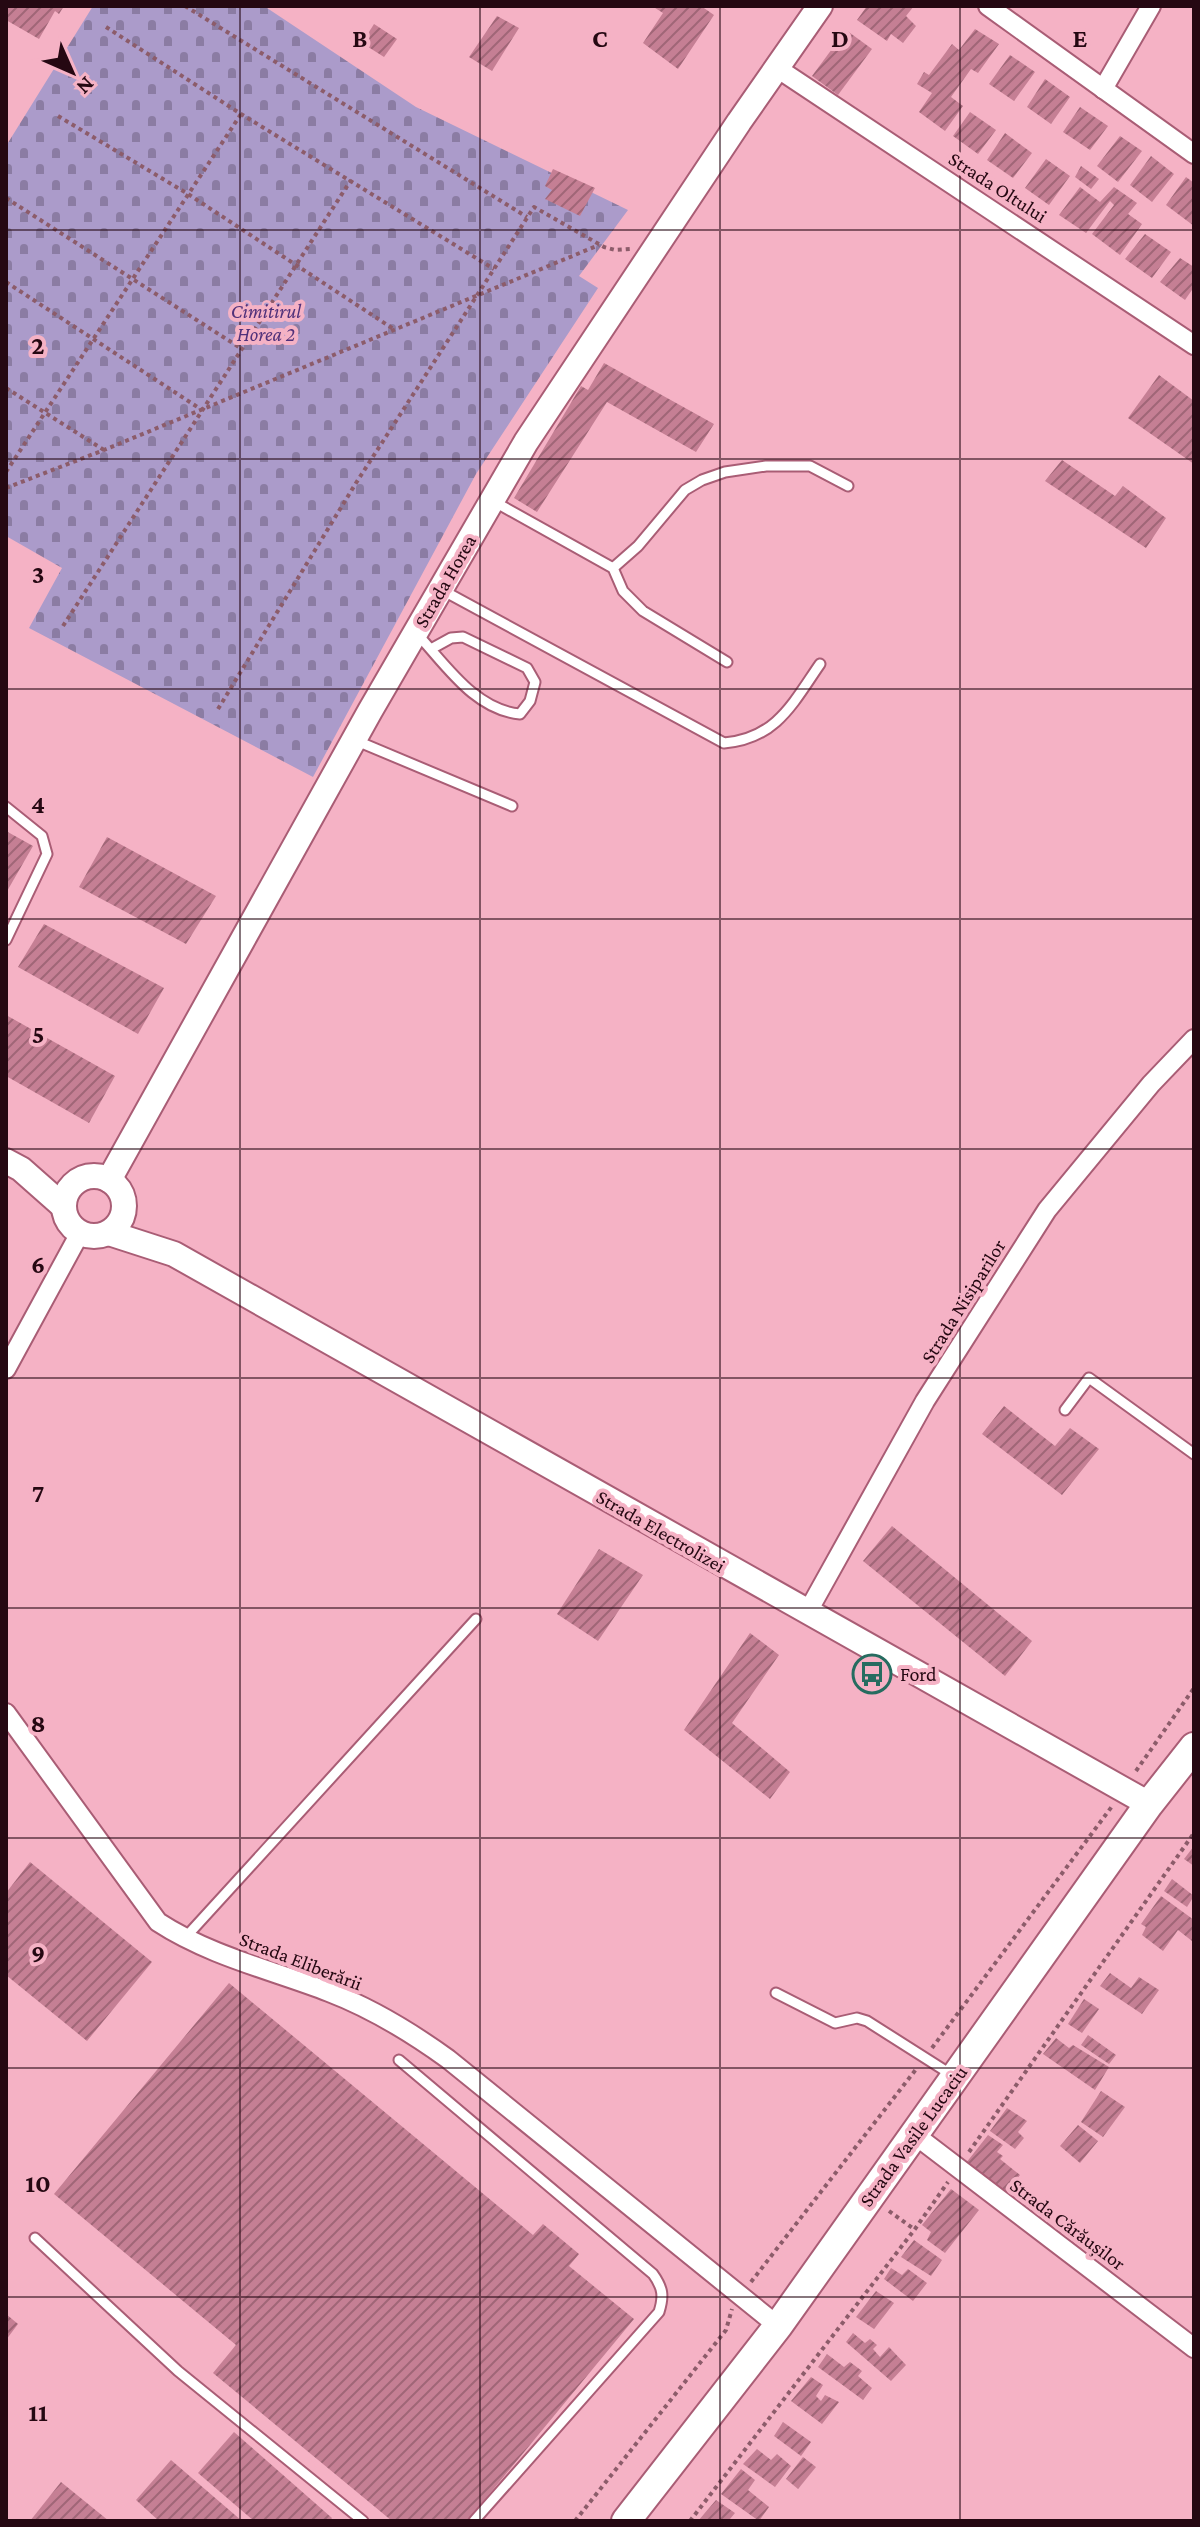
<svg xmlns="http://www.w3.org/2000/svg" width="1200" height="2527" viewBox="0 0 1200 2527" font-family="'Crimson Pro',serif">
  <defs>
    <pattern id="cemetery-stones" width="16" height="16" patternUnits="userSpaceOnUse" patternTransform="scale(2)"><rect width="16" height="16" fill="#ab9bca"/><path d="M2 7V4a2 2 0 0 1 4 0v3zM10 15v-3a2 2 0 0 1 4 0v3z" fill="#8b7ca3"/></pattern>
    <pattern id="building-hatch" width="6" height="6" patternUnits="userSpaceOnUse" patternTransform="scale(2)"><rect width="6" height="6" fill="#c57f94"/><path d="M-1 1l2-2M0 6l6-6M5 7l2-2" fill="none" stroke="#a06677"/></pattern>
  </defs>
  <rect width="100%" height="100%" fill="#f5b2c5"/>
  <path fill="url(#cemetery-stones)" d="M 93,6 L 264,6 L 416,107 L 628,210 L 579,276 L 598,288 L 476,474 L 313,777 L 29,628 L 62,568 L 6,536 L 6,146 Z"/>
  <g fill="url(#building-hatch)">
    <path d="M 6,6 L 64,6 L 59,14 L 55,11 L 39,39 L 6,20 Z"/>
    <path d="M 652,6 L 701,6 L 714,15 L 678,69 L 643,43 L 663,13 Z"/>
    <path d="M 867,6 L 914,6 L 906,16 L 916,26 L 903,43 L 891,34 L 887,41 L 857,20 Z"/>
    <path d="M 497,16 L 519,28 L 492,71 L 469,57 Z"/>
    <path d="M 374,24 L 397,39 L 384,57 L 362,43 Z"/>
    <path d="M 975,29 L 999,44 L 978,73 L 971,69 L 951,97 L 963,106 L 945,131 L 919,112 L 932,93 L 917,84 L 924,72 L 929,75 L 952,44 L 959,50 Z"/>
    <path d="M 846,30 L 872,49 L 838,95 L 812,76 Z"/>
    <path d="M 1010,55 L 1035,72 L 1014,101 L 989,84 Z"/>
    <path d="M 1045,79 L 1070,97 L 1051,124 L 1027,107 Z"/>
    <path d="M 1080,107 L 1108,126 L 1090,150 L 1063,132 Z"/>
    <path d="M 970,112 L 996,130 L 978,154 L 953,136 Z"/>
    <path d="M 1005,133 L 1032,153 L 1013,178 L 987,160 Z"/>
    <path d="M 1120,136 L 1142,151 L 1118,182 L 1097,166 Z"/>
    <path d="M 1151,156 L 1174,174 L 1152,202 L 1130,185 Z"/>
    <path d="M 1046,159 L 1070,176 L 1049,205 L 1025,188 Z"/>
    <path d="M 1081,166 L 1099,179 L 1091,189 L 1075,177 Z"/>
    <path d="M 553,169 L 595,188 L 580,216 L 545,199 L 552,190 L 545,186 Z"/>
    <path d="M 1186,177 L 1194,183 L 1194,226 L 1166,205 Z"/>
    <path d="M 1080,187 L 1100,202 L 1114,187 L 1137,203 L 1128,214 L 1142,224 L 1120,255 L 1092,234 L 1114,205 L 1110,201 L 1086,233 L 1059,215 Z"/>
    <path d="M 1145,234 L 1171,252 L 1152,278 L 1125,259 Z"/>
    <path d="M 1180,258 L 1194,267 L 1194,287 L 1185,300 L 1160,282 Z"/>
    <path d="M 604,363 L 714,424 L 696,452 L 607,402 L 537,512 L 514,498 L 581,386 L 588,390 Z"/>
    <path d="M 1159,375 L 1194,401 L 1194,464 L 1128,418 Z"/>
    <path d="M 1062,460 L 1115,496 L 1123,486 L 1166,518 L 1146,548 L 1045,481 Z"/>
    <path d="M 6,831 L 33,846 L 6,893 Z"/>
    <path d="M 107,837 L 216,896 L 186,944 L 79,887 Z"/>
    <path d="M 44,924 L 164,988 L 138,1034 L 18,967 Z"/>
    <path d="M 6,1015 L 115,1076 L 89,1123 L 6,1076 Z"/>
    <path d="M 1004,1406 L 1055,1446 L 1070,1428 L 1099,1449 L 1062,1495 L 982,1434 Z"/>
    <path d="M 892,1526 L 1032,1641 L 1005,1676 L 863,1561 Z"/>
    <path d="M 599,1549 L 643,1575 L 598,1641 L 557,1614 Z"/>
    <path d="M 750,1633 L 779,1655 L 732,1723 L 790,1772 L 770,1799 L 684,1730 Z"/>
    <path d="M 1194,1846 L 1194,1866 L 1184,1859 Z"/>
    <path d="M 30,1862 L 152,1962 L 87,2041 L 6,1975 L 6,1893 Z"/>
    <path d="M 1172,1879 L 1194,1896 L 1187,1907 L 1164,1891 Z"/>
    <path d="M 1161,1896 L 1194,1920 L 1192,1941 L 1178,1930 L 1163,1951 L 1142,1935 L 1146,1927 L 1141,1924 Z"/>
    <path d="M 1110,1973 L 1131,1988 L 1139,1977 L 1159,1990 L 1142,2014 L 1100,1986 Z"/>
    <path d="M 229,1983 L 533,2235 L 543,2224 L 579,2254 L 569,2266 L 634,2319 L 467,2521 L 392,2521 L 213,2373 L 236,2345 L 54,2194 Z"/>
    <path d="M 1084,1999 L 1099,2009 L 1082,2033 L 1068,2024 Z"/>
    <path d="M 1088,2035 L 1116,2055 L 1109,2064 L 1081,2045 Z"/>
    <path d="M 1056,2038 L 1069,2048 L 1073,2045 L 1109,2067 L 1095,2090 L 1043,2054 Z"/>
    <path d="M 1101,2091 L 1125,2107 L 1103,2137 L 1081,2122 Z"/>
    <path d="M 1007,2108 L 1027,2121 L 1018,2132 L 1024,2138 L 1015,2149 L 990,2131 Z"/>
    <path d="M 1078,2125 L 1098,2141 L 1080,2163 L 1060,2146 Z"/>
    <path d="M 988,2135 L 1003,2145 L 997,2152 L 1003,2156 L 1000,2159 L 1020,2175 L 1005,2195 L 966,2163 Z"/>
    <path d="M 951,2189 L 979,2210 L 945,2253 L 927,2240 L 931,2232 L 922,2225 Z"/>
    <path d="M 914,2240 L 942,2260 L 931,2276 L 901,2257 Z"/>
    <path d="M 891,2268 L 902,2275 L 908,2269 L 927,2283 L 913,2301 L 884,2279 Z"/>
    <path d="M 876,2291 L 894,2303 L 874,2329 L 856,2317 Z"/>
    <path d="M 6,2314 L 18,2324 L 6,2340 Z"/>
    <path d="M 853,2333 L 865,2343 L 870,2339 L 877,2345 L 873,2349 L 880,2357 L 889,2347 L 906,2365 L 891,2381 L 846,2342 Z"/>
    <path d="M 827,2354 L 844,2367 L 850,2362 L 862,2371 L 858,2376 L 872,2388 L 863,2400 L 818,2367 Z"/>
    <path d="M 811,2377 L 823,2385 L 816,2396 L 821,2401 L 825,2395 L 839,2402 L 822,2424 L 791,2401 Z"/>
    <path d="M 783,2422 L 811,2442 L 801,2456 L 774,2436 Z"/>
    <path d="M 234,2432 L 332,2518 L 330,2521 L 254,2521 L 198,2473 Z"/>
    <path d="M 757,2449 L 771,2460 L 777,2454 L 791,2466 L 775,2487 L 743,2464 Z"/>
    <path d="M 803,2457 L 816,2467 L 798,2489 L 786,2479 Z"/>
    <path d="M 171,2460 L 242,2521 L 159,2521 L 136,2500 Z"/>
    <path d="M 741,2469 L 755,2480 L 748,2490 L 769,2507 L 759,2521 L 721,2494 Z"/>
    <path d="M 61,2482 L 109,2521 L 30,2521 Z"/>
    <path d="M 716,2500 L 735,2513 L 730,2519 L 732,2521 L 698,2521 Z"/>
  </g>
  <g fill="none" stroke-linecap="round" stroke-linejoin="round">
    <g stroke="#a95d75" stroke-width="13">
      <g id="lane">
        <path d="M 493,501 L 613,568 L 623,591 L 643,611 L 727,662"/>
        <path d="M 613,568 L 638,546 L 685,490 L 702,480 L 725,472 L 766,466 L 810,466 L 848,486"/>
        <path d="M 442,590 L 724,743 C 776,739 793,703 820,664"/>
        <path d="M 418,635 C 446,665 475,710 520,714 L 530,701 L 535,682 L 527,668 L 463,637 L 451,638 L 431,649"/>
        <path d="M 357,741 L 512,806"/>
        <path d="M 6,807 L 42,836 L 47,854 L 6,940"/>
        <path d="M 1065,1410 L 1089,1378 L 1194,1454"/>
        <path d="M 184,1939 L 476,1619"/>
        <path d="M 776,1993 L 835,2023 L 857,2018 L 867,2021 L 952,2075"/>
        <path d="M 399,2060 L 653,2274 C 663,2288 664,2296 659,2312 L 474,2521"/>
        <path d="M 35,2238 L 178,2371 L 363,2521"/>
      </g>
    </g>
    <g stroke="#a95d75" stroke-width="22">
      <g id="street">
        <path d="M 988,6 L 1194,154"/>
        <path d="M 777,68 L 1194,345"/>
        <path d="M 1103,89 L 1151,6"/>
        <path d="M 6,1369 L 80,1233"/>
        <path d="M 807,1613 L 925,1401 L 1047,1210 L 1151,1084 L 1194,1039"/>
        <path d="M 6,1713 L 158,1922 C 210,1956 272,1970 329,1992 C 371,2008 412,2033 448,2059 L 778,2326"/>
        <path d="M 915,2135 L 1194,2348"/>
      </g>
    </g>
    <g stroke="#a95d75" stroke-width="28">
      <g id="secondary">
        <path d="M 6,1161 L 21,1169 L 64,1207"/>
        <circle cx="94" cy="1206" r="30"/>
        <path d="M 109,1180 L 370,711 L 526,442 L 739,122 L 820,6"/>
        <path d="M 109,1233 L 174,1254 L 1149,1804"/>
      </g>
    </g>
    <g stroke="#a95d75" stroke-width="32">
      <path id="primary" d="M 626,2521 L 778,2326 L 1149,1804 L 1194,1747"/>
    </g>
    <g stroke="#8c5c6a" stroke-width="4" stroke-dasharray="4 4" stroke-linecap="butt">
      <path d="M 185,6 L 527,217"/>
      <path d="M 106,27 L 241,114 L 494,269"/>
      <path d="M 58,116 L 188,194 L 395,330"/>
      <path d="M 6,198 L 242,349"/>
      <path d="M 6,282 L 202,410"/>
      <path d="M 6,388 L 104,450"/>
      <path d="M 6,472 L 241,114"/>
      <path d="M 6,488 L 104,450 L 599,245"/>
      <path d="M 63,626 L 351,180"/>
      <path d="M 218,709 L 356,483 L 534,207 L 604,247 L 615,250 L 630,249"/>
      <path d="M 1136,1771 L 1194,1688"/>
      <path d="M 932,2048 L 1113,1805"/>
      <path d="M 969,2152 L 1194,1833"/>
      <path d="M 889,2211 L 914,2229"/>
      <path d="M 751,2282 L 917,2068"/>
      <path d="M 575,2521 L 726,2330 L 732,2309"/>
      <path d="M 690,2521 L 915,2229 L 948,2182"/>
    </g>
    <use href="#lane" stroke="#fff" stroke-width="9"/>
    <use href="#street" stroke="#fff" stroke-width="18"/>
    <use href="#secondary" stroke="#fff" stroke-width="24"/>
    <use href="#primary" stroke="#fff" stroke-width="28"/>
  </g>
  <path fill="none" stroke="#250812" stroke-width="2" stroke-opacity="0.55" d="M 240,6 L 240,2521M 480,6 L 480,2521M 720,6 L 720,2521M 960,6 L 960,2521M 6,230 L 1194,230M 6,459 L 1194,459M 6,689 L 1194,689M 6,919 L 1194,919M 6,1149 L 1194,1149M 6,1378 L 1194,1378M 6,1608 L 1194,1608M 6,1838 L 1194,1838M 6,2068 L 1194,2068M 6,2297 L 1194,2297"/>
  <defs>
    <g id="bus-ring" transform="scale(2)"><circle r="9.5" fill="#f5b2c5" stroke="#266c60" stroke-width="1.5"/><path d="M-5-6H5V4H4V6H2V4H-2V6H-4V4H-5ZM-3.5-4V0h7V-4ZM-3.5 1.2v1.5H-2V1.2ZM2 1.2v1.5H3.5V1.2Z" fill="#266c60"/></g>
  </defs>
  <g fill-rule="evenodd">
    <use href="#bus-ring" x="872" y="1674"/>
  </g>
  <g text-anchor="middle" stroke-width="8" stroke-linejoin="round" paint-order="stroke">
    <g font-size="20" fill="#250812" stroke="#f5b2c5">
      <text transform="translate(998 187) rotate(33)" y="7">Strada Oltului</text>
      <text transform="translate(445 581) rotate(-60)" y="7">Strada Horea</text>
      <text transform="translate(963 1301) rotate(-58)" y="7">Strada Nisiparilor</text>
      <text transform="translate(661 1531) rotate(30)" y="7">Strada Electrolizei</text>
      <text transform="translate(301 1961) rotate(21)" y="7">Strada Eliberării</text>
      <text transform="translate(913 2136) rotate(-54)" y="7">Strada Vasile Lucaciu</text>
      <text transform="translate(1068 2224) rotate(37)" y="7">Strada Cărăușilor</text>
    </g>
    <g font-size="20" font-style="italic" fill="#50317a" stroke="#f5b2c5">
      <text x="266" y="318">Cimitirul<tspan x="266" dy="23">Horea 2</tspan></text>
    </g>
    <g font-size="20" fill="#250812" stroke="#f5b2c5" text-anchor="start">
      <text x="900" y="1681">Ford</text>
    </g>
  </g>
  <g font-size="26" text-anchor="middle" font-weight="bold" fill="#250812" stroke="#f5b2c5" stroke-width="8" stroke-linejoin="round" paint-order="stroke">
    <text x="360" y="47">B</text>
    <text x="600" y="47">C</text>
    <text x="840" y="47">D</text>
    <text x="1080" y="47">E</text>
    <text x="38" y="354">2</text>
    <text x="38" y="583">3</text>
    <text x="38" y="813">4</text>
    <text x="38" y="1043">5</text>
    <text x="38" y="1273">6</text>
    <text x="38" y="1502">7</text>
    <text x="38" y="1732">8</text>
    <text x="38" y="1962">9</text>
    <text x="38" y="2192">10</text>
    <text x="38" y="2421">11</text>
  </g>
  <rect width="1200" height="2527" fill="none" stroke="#250812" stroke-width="16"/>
  <g transform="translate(72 72) rotate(135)" stroke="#f5b2c5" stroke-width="6" paint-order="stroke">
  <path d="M0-6L14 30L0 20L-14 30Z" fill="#250812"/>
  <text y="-12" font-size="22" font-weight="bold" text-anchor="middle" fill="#250812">N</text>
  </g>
</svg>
